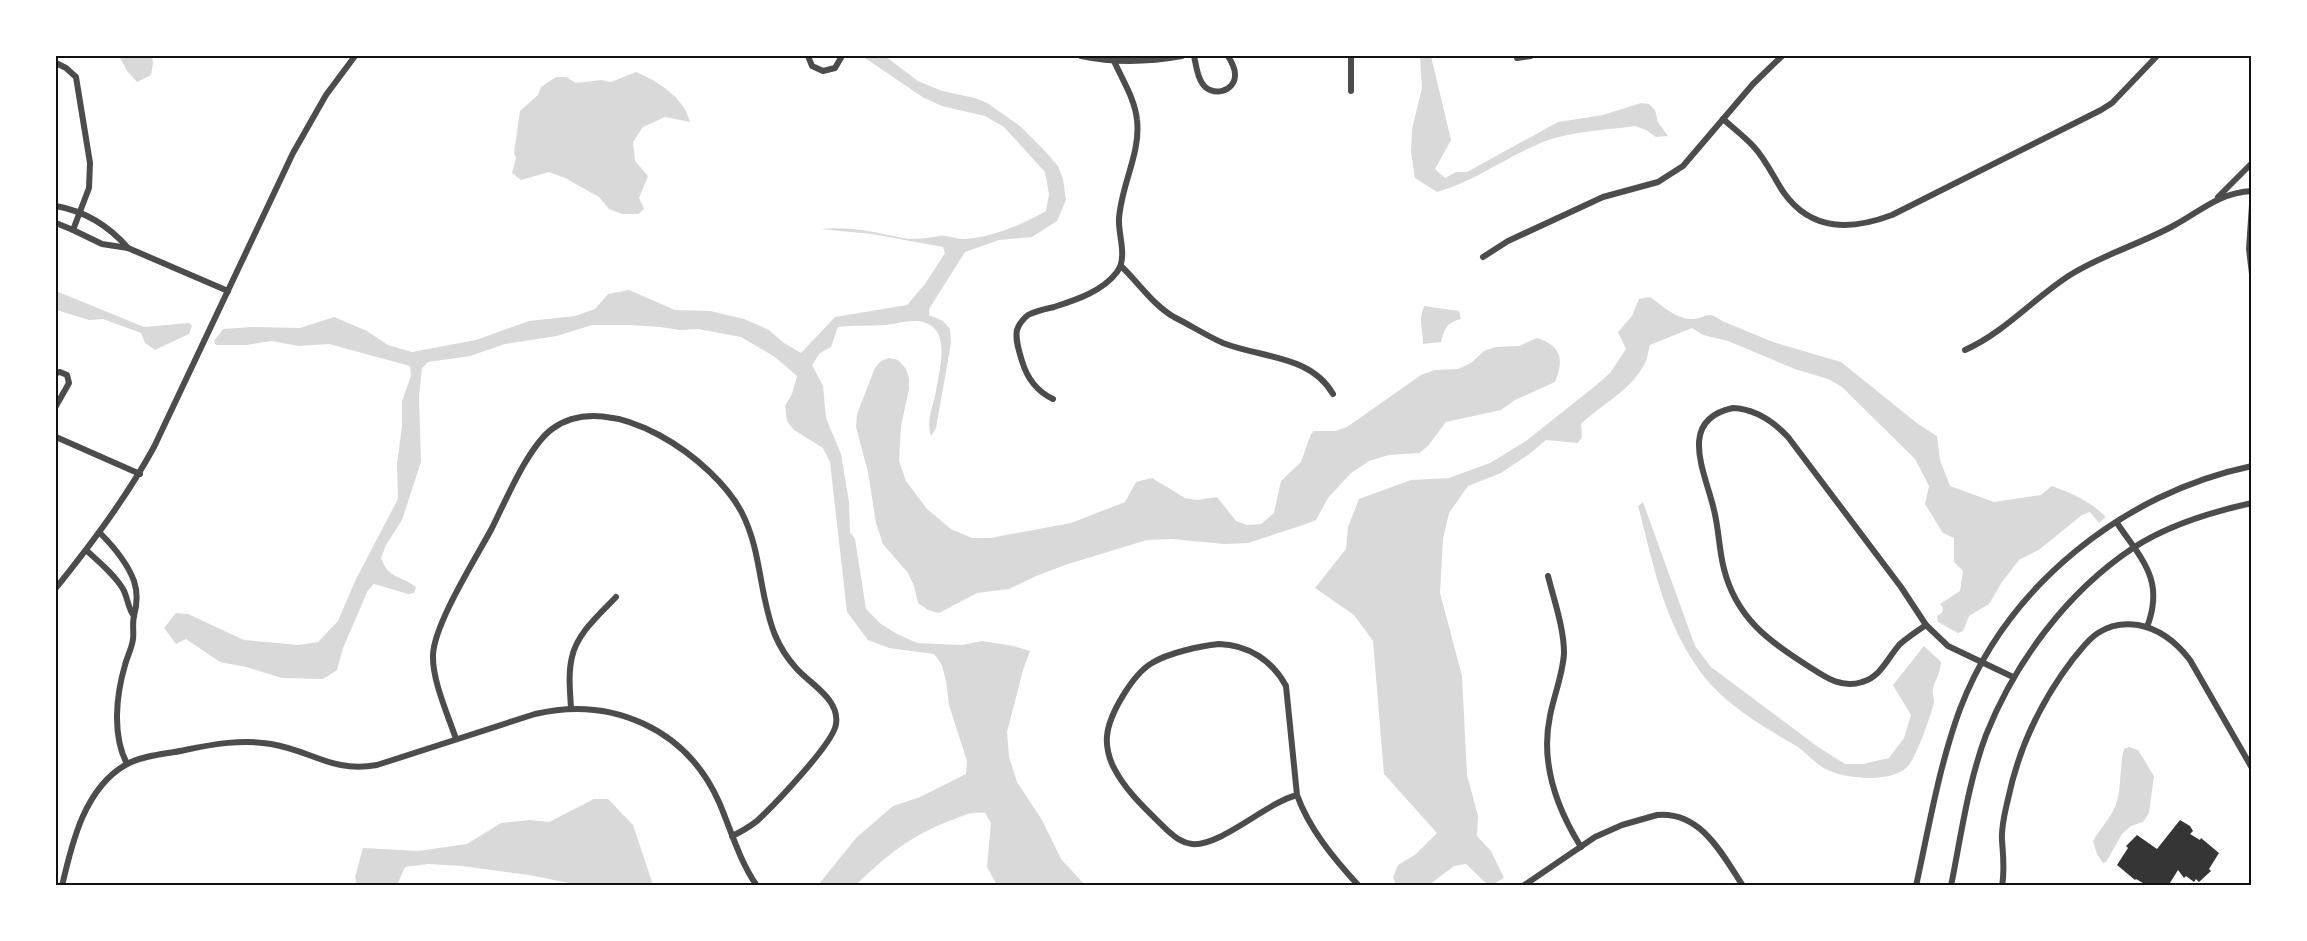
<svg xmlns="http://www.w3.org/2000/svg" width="2307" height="941" viewBox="0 0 2307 941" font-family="Raleway,sans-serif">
  <rect width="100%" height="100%" fill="#fff"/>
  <g fill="#d9d9d9">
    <path d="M 119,56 L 152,56 L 153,63 L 151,75 L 137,82 L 127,71 Z"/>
    <path d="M 862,56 L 885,56 L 918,81 L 942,91 L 975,98 L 987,103 L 1020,126 L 1044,150 L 1058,166 L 1063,179 L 1066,200 L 1057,221 L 1032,237 L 999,240 L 965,252 L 929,309 L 929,315 L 943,321 L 950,329 L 951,343 L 936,428 L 931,436 C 926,420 933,407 936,391 C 939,371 951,332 926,323 C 914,318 897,324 885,325 C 869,326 854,325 838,327 L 831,347 L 820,353 L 812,365 L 823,386 L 826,418 L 841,454 L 849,502 L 850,532 L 855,539 L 866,609 L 881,624 L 897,634 L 917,643 L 962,645 L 982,641 L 1014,646 L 1030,651 L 1023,670 L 1007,732 L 1009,757 L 1017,782 L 1042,820 L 1061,859 L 1085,885 L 997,885 L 987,867 L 991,823 L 985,813 C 969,811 964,816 949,821 C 912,835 884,857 856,885 L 818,885 L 857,837 L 893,806 L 920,797 L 966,774 L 967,761 L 949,705 L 946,681 L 942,665 L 934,654 L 889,648 L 868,640 L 847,612 L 830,462 L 823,448 L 794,430 L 787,421 L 785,406 L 792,394 L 797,376 L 775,357 L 741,337 L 698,329 L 680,330 L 660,327 L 630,325 L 592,325 L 557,336 L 505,344 L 470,356 L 428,362 L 422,368 L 419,397 L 421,462 L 402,520 L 386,545 L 381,558 C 389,580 401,575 416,587 L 414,593 L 408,594 L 374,584 L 368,590 L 343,648 L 337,670 L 323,679 L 282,678 L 246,667 L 220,662 L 186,639 L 176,644 L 164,628 L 176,613 L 188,614 L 244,640 L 299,645 L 318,642 L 338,621 L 356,579 L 398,499 L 397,464 L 402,426 L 402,401 L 411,376 L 410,366 L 329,344 L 298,346 L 272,341 L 246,345 L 216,345 L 214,341 L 223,329 L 251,327 L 300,328 L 334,317 L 367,331 L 388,345 L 412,352 L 476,340 L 529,321 L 575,316 L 595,309 L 608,294 L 629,290 L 675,310 L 710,311 L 744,319 L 769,330 L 784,343 L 801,353 L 835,317 L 907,305 L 925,284 L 945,253 L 943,247 L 872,234 L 821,229 C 849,226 875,232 903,238 C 916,240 927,238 940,236 C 947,235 955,239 963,239 C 992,238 1021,225 1046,211 L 1049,194 L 1045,172 L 1004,127 L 985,116 L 942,106 L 924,98 Z"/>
    <path d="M 1420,56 L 1431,56 L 1451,140 L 1435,169 L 1445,178 L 1456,172 L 1467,172 L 1558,122 L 1603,115 L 1641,103 L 1649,104 L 1655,110 L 1658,122 L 1668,136 L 1656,137 L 1646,130 L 1635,126 C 1606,130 1571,131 1543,142 C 1506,157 1475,181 1437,192 L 1415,178 L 1411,152 L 1412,129 L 1422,88 Z"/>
    <path d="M 636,72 C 657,81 684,97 690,122 L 665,117 L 643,127 L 633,142 L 635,161 L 648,176 L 639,198 L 644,209 L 638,214 L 622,214 L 609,209 L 599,197 L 565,178 L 549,172 L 521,180 L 512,173 L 516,158 L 514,153 L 520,111 L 538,95 L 541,87 L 556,77 L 566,77 L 576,83 L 601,80 L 611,82 Z"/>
    <path d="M 56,291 L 144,327 L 189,323 L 192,326 L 189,334 L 155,350 L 145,343 L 141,333 L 103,319 L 89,320 L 56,310 Z"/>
    <path d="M 1650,297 C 1663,306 1676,319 1692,319 C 1707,319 1705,309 1722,321 L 1773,342 L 1841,362 L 1918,424 L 1937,436 L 1940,460 L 1950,486 L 1994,502 L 2041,495 L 2052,486 C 2073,494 2090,501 2106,517 L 2099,523 L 2090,512 L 2082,515 L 2040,549 L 2019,560 L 2002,582 L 1989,604 L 1969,616 L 1963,631 L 1958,633 L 1938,622 L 1937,616 L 1942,613 L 1943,608 L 1940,604 L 1960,591 L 1963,571 L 1954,562 L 1954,538 L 1943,533 L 1925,504 L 1929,486 L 1915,459 L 1842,387 L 1828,379 L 1795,369 L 1728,341 L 1703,335 L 1692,328 L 1650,345 C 1648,352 1647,361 1643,367 C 1627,393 1602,404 1581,424 L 1582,437 L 1578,443 L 1546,440 L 1528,455 L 1501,473 L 1468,486 L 1449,513 L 1443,539 L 1440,593 L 1462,676 L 1467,775 L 1478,816 L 1477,836 L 1491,851 L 1504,878 L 1492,885 L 1488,885 L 1466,864 L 1454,866 L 1429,885 L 1396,885 L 1393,877 L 1398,865 L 1416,854 L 1437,833 L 1384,774 L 1373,641 L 1354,615 L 1315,588 L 1346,549 L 1348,527 L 1359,499 L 1411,480 L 1449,478 L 1490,463 L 1526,441 L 1594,387 L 1610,373 L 1626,349 L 1618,332 L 1632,316 L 1639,299 Z"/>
    <path d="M 1424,306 L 1459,311 L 1461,319 C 1446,323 1445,328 1441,342 L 1423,344 C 1423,327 1418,322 1424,306 Z"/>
    <path d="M 1537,338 C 1562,346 1564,360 1555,382 L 1515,400 L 1501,410 L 1446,422 L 1428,446 L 1419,453 L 1389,455 L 1369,461 L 1351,473 L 1328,498 L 1316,520 L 1306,524 L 1248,543 L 1224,544 L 1172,539 L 1147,540 L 1068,564 L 1036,576 L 1009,589 L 977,593 L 939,613 L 928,610 L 918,603 L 914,586 L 908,573 L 883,544 L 876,523 L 868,472 L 856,427 L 857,414 L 875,368 L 881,361 L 889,358 L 898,360 L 906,369 L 909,378 L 909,389 L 901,426 L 899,461 L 906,481 L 927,509 L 951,529 L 972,538 L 990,538 L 1071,523 L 1125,502 L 1136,482 L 1152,478 L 1185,498 L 1197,500 L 1217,497 L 1236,521 L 1247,525 L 1261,524 L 1274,513 L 1281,481 L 1301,462 L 1311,434 L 1314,431 L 1335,431 L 1347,427 L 1421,375 L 1435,370 L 1458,369 L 1471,363 L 1484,351 L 1496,347 L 1519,346 Z"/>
    <path d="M 1643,502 L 1695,646 L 1711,667 L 1818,747 L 1845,764 L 1863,764 L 1889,758 L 1904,738 L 1911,715 L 1893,685 L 1924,646 L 1941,662 C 1940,674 1936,678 1933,688 C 1932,693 1934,698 1934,702 C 1932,713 1916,758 1908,766 C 1893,783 1849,779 1830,771 C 1816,766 1806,751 1793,744 C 1757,723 1718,700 1695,664 C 1661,612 1654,565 1638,506 Z"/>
    <path d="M 2129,747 L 2138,750 L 2154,776 L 2149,813 L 2143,822 L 2131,826 L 2122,834 L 2106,862 L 2103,863 L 2097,854 L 2093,841 C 2099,830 2109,820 2114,809 C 2122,794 2119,767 2124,749 Z"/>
    <path d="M 594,799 L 608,799 L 633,825 L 653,885 L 579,885 L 529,875 L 462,866 L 428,864 L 405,867 L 397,885 L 357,885 L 355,877 L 363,848 L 418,851 L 467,844 L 501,823 L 530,820 L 549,822 Z"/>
  </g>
  <path fill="#353535" d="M 2180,820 L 2190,826 L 2193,831 L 2190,834 L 2200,840 L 2201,838 L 2219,853 L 2209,869 L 2211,871 L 2199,882 L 2196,879 L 2194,882 L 2186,876 L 2184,878 L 2178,870 L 2168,886 L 2148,886 L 2136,879 L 2135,880 L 2117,865 L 2128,848 L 2126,846 L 2137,835 L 2157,849 Z"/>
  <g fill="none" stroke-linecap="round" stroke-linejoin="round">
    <g stroke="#4c4c4c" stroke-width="6">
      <path d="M 808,56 L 812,66 L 823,71 L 835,68 L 842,56"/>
      <path d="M 1081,56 C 1115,63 1149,62 1182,56"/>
      <path d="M 1194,56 C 1196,64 1197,76 1202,83 C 1211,98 1236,92 1235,74 C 1235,67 1231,61 1228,56"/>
      <path d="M 1351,56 L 1351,91"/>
      <path d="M 1517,58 L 1531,56"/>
      <path d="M 56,63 L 66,68 L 76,77 L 90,163 L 89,188 L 73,230"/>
      <path d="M 1723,119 C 1733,128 1745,137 1754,147 C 1766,160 1774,178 1784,193 C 1812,232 1852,230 1892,215 L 2101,110 L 2112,103 L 2157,56"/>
      <path d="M 2218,197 L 2252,163"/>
      <path d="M 2252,205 L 2249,249 L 2252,274"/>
      <path d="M 56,206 C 84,211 109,226 128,248"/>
      <path d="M 56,223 L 73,230 L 102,244 L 128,248 L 228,291"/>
      <path d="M 1483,257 L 1508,241 L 1603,197 L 1658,182 L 1683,166 L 1753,84 L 1782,56"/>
      <path d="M 1121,266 C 1138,282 1153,305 1174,317 C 1190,325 1207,336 1223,343 C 1261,358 1311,355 1333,394"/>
      <path d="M 1965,350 C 2005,332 2034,298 2070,275 C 2102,255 2140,244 2173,226 C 2201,211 2218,193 2252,191"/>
      <path d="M 56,373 L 60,372 L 67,375 L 69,383 L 56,406"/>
      <path d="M 1053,399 C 1036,391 1027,378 1022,361 C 1019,351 1015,340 1017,330 C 1019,324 1023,319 1028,315 C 1035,311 1045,309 1054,307 C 1076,300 1103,291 1117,272 C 1128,257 1118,235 1119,219 C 1121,185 1141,153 1137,120 C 1135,99 1122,79 1114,61"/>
      <path d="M 1733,408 C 1756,409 1773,421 1788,437 L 1901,587 L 1926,625 C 1917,631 1908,637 1900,644 C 1888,657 1881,677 1862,682 C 1841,689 1825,677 1808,666 C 1768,641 1736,617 1724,569 C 1719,550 1719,530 1714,510 C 1706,474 1676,420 1733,408 Z"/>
      <path d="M 56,437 L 140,474"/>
      <path d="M 2117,523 C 2142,560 2165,580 2147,627"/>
      <path d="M 100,533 C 114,547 127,562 134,581 C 138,593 137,605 134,616 C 132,623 134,632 133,639 C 132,648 127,657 125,665 C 116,696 112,735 127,764"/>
      <path d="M 86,550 C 99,562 114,574 123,589 C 128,598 128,609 134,616"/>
      <path d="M 1548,576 C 1554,600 1564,628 1564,653 C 1563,674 1554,695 1550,716 C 1540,763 1556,807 1581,847"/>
      <path d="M 56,588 C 92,543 126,498 154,447 L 293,153 L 326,95 L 355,56"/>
      <path d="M 1926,625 L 1948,646 L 2013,677"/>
      <path d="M 1219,644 C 1248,645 1272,660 1286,686 L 1297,795 C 1266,803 1220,847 1192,844 C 1182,843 1175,837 1168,831 C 1149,812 1126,792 1114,768 C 1109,759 1106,746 1107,736 C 1109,714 1133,674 1152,663 C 1168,653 1200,646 1219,644 Z"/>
      <path d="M 571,708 C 570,691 568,673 572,657 C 577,633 600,614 616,597"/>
      <path d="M 456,739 C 448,715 432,680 433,655 C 434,624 476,558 492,528 C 506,500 528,447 552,429 C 611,386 715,460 742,513 C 762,552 759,596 775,635 C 780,647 787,658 796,668 C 810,684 840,699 836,724 C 834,743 773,806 757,821 C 749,827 741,832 732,836"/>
      <path d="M 1297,795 C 1309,829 1335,860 1359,886"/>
      <path d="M 62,886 C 72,842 85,787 127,764 C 144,755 167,754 185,750 C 213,744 243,739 271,744 C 313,751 332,773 377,765 L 535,714 C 611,696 686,728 719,802 C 731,830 739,860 757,886"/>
      <path d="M 243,886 L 269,886"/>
      <path d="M 1523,886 L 1595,837 L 1622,825 L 1657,815 C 1701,811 1722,854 1743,886"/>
      <path d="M 1916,886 C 1929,827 1939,766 1960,709 C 2007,586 2123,493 2252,466"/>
      <path d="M 1951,886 C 1961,836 1968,783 1986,735 C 2015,662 2067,592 2133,548 C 2168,525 2211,512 2252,503"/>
      <path d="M 2002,886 C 2005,869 2003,856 2002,840 C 2001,827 2005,812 2008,799 C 2019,747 2041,701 2073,659 C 2081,650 2088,639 2098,633 C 2110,625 2124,623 2138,625 C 2160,629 2177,643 2190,660 L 2252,768"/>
    </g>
  </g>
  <rect width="2307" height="941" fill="none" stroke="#ffffff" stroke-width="114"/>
  <rect x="57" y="57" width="2193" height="827" fill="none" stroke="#111" stroke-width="2"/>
</svg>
